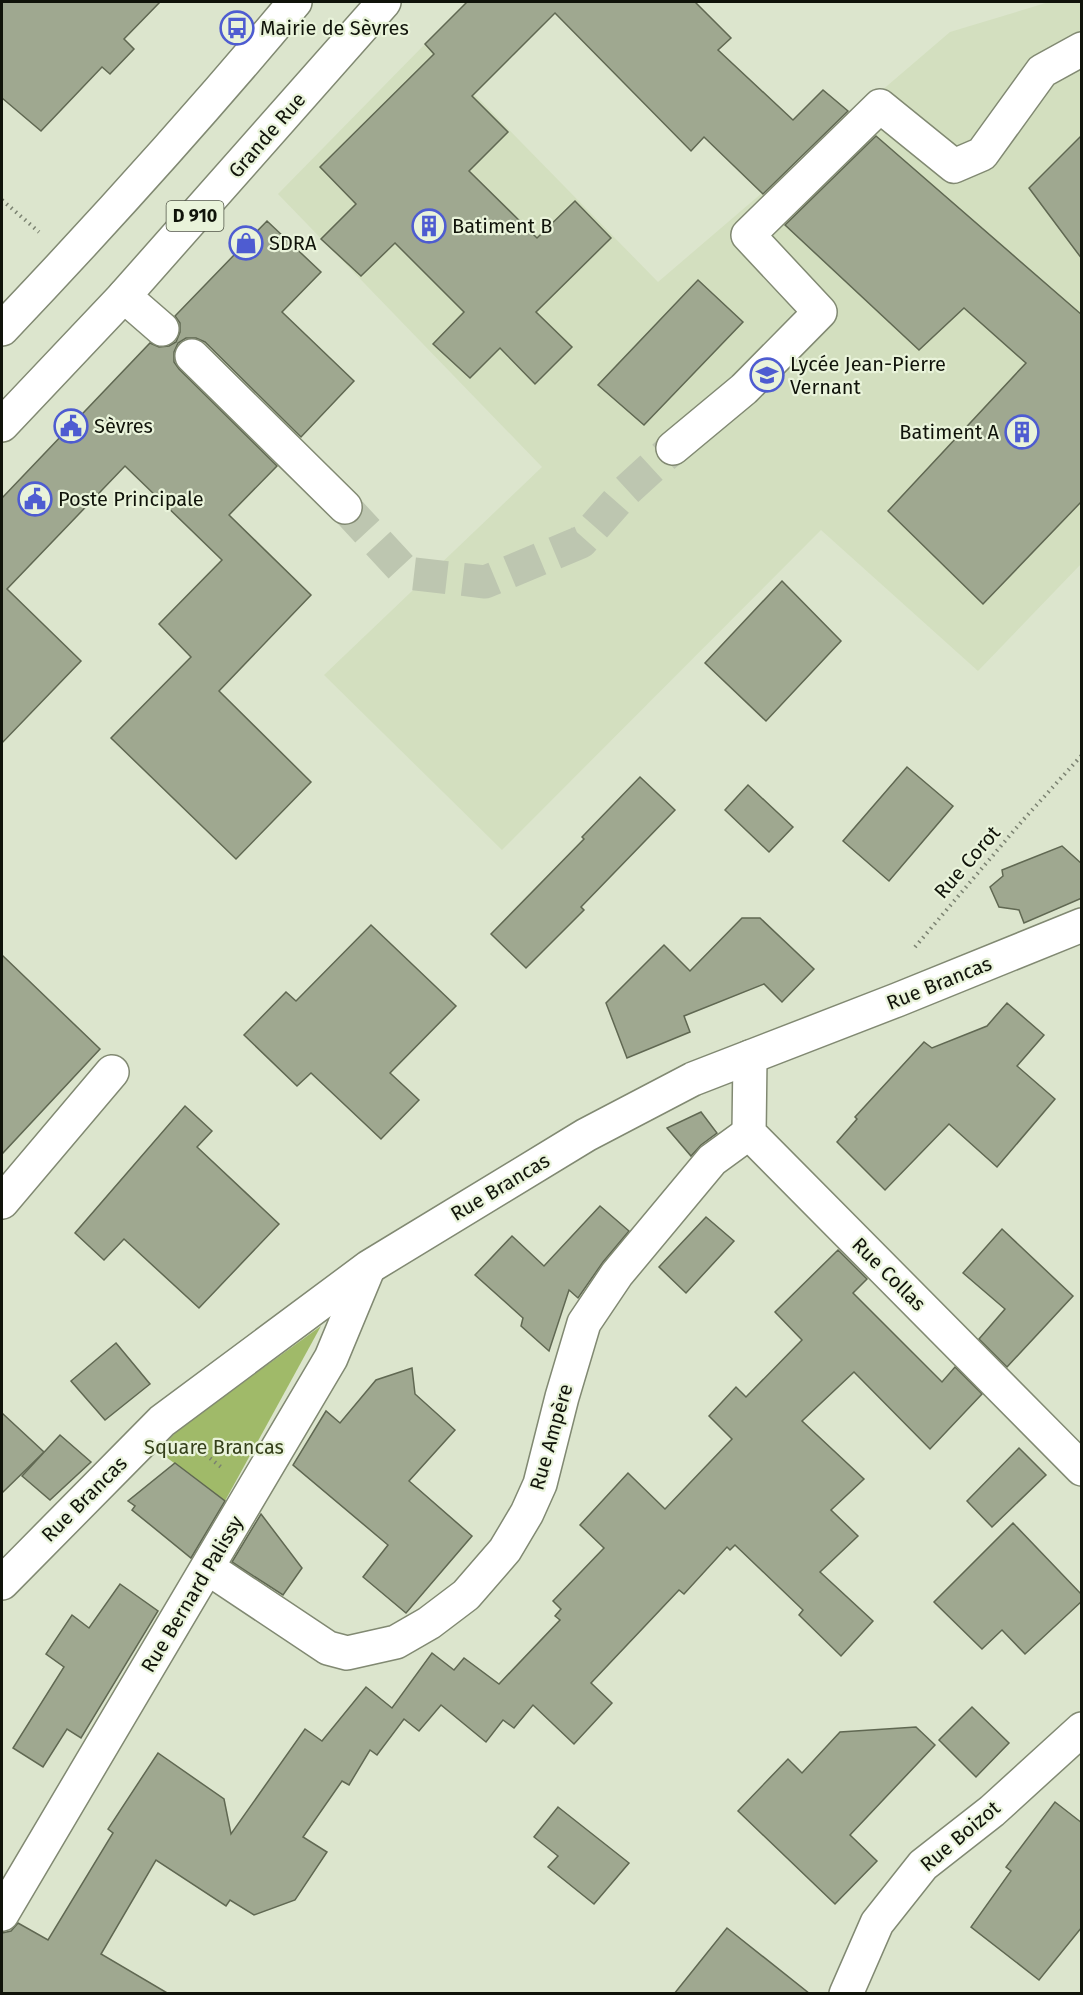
<svg xmlns="http://www.w3.org/2000/svg" width="1083" height="1995" viewBox="0 0 1083 1995" font-family="'Fira Sans',sans-serif">
  <rect width="100%" height="100%" fill="#dce5cd"/>
  <path fill="#d3dfbf" d="M 1049,2 L 1081,2 L 1081,564 L 978,671 L 821,530 L 502,850 L 324,675 L 542,467 L 278,194 L 425,44 L 658,282 L 950,32 Z"/>
  <path fill="#a0ba69" d="M 321,1326 L 225,1501 L 158,1451 L 180,1428 Z"/>
  <g fill="#9fa890" stroke="#606852" stroke-width="1.5">
    <path d="M 2,2 L 160,2 L 124,39 L 134,49 L 110,74 L 102,67 L 41,131 L 2,98 Z"/>
    <path d="M 467,2 L 695,2 L 731,38 L 718,50 L 793,120 L 823,90 L 848,111 L 763,194 L 704,137 L 691,151 L 555,13 L 472,96 L 508,132 L 469,171 L 537,238 L 575,201 L 611,238 L 536,312 L 572,347 L 535,384 L 500,348 L 470,378 L 433,344 L 464,312 L 395,243 L 361,276 L 321,239 L 356,204 L 320,167 L 434,54 L 425,44 Z"/>
    <path d="M 1082,135 L 1082,259 L 1029,188 Z"/>
    <path d="M 876,136 L 1082,315 L 1082,501 L 983,604 L 888,511 L 1026,363 L 964,308 L 919,350 L 785,225 Z"/>
    <path d="M 267,221 L 321,272 L 282,312 L 354,381 L 301,437 L 205,342 L 196,338 L 186,338 L 178,343 L 174,352 L 174,362 L 179,369 L 277,466 L 229,515 L 311,595 L 219,691 L 311,782 L 236,859 L 111,738 L 191,657 L 159,624 L 222,560 L 125,466 L 7,589 L 81,661 L 2,743 L 2,498 L 150,343 L 159,347 L 169,346 L 176,342 L 180,332 L 180,323 L 175,316 Z"/>
    <path d="M 698,280 L 743,322 L 644,425 L 598,385 Z"/>
    <path d="M 782,581 L 841,641 L 766,721 L 705,663 Z"/>
    <path d="M 907,767 L 953,806 L 889,881 L 843,841 Z"/>
    <path d="M 640,777 L 675,810 L 581,907 L 584,910 L 526,968 L 491,934 L 584,839 L 582,837 Z"/>
    <path d="M 748,785 L 793,827 L 769,852 L 725,810 Z"/>
    <path d="M 1062,846 L 1082,864 L 1082,898 L 1024,923 L 1019,910 L 999,907 L 990,887 L 1003,876 L 1002,870 Z"/>
    <path d="M 742,918 L 760,918 L 814,969 L 782,1002 L 764,984 L 684,1016 L 690,1032 L 627,1058 L 606,1003 L 664,945 L 690,971 Z"/>
    <path d="M 371,925 L 456,1006 L 390,1073 L 419,1100 L 381,1139 L 311,1073 L 297,1086 L 244,1035 L 286,992 L 296,1001 Z"/>
    <path d="M 2,955 L 100,1049 L 2,1154 Z"/>
    <path d="M 1007,1003 L 1044,1035 L 1017,1066 L 1055,1099 L 997,1167 L 949,1124 L 885,1190 L 837,1142 L 857,1119 L 855,1117 L 924,1042 L 932,1048 L 987,1026 Z"/>
    <path d="M 185,1106 L 212,1131 L 197,1147 L 279,1224 L 199,1308 L 124,1239 L 104,1260 L 75,1233 Z"/>
    <path d="M 701,1112 L 717,1133 L 701,1145 L 691,1156 L 667,1128 Z"/>
    <path d="M 600,1206 L 629,1231 L 603,1262 L 578,1298 L 569,1290 L 549,1351 L 521,1326 L 523,1318 L 475,1275 L 512,1236 L 544,1266 Z"/>
    <path d="M 706,1217 L 734,1241 L 686,1293 L 659,1267 Z"/>
    <path d="M 1002,1229 L 1073,1296 L 1007,1367 L 979,1339 L 1005,1309 L 963,1273 Z"/>
    <path d="M 838,1250 L 867,1279 L 853,1293 L 942,1382 L 955,1367 L 982,1394 L 930,1449 L 854,1372 L 802,1421 L 864,1479 L 831,1510 L 858,1536 L 820,1572 L 873,1621 L 841,1656 L 799,1615 L 803,1610 L 735,1545 L 730,1550 L 727,1547 L 684,1594 L 679,1590 L 591,1683 L 612,1703 L 574,1744 L 533,1705 L 514,1728 L 503,1720 L 486,1742 L 441,1705 L 419,1731 L 404,1719 L 377,1755 L 370,1750 L 349,1785 L 342,1781 L 303,1837 L 327,1852 L 295,1900 L 254,1915 L 230,1900 L 226,1906 L 156,1860 L 101,1954 L 169,1994 L 2,1994 L 2,1933 L 11,1931 L 18,1923 L 48,1940 L 113,1833 L 108,1829 L 158,1753 L 224,1799 L 231,1834 L 305,1729 L 322,1741 L 366,1687 L 392,1708 L 432,1653 L 454,1670 L 464,1658 L 499,1684 L 560,1620 L 555,1616 L 561,1609 L 553,1601 L 604,1548 L 580,1525 L 628,1473 L 665,1509 L 732,1439 L 709,1416 L 736,1387 L 746,1397 L 802,1340 L 775,1312 Z"/>
    <path d="M 116,1343 L 150,1384 L 105,1420 L 71,1381 Z"/>
    <path d="M 412,1368 L 415,1394 L 455,1430 L 409,1481 L 472,1536 L 406,1613 L 363,1577 L 388,1545 L 293,1465 L 326,1411 L 340,1423 L 376,1380 Z"/>
    <path d="M 2,1413 L 44,1452 L 2,1493 Z"/>
    <path d="M 60,1435 L 91,1462 L 50,1500 L 22,1476 Z"/>
    <path d="M 1019,1448 L 1046,1475 L 992,1527 L 967,1501 Z"/>
    <path d="M 175,1463 L 225,1501 L 191,1558 L 132,1510 L 135,1506 L 128,1501 Z"/>
    <path d="M 261,1514 L 302,1568 L 283,1595 L 232,1562 Z"/>
    <path d="M 1013,1523 L 1082,1595 L 1082,1601 L 1025,1654 L 1002,1630 L 982,1649 L 934,1602 Z"/>
    <path d="M 120,1584 L 158,1611 L 81,1738 L 67,1729 L 43,1767 L 13,1748 L 64,1667 L 46,1654 L 72,1615 L 89,1628 Z"/>
    <path d="M 972,1707 L 1009,1743 L 976,1777 L 939,1740 Z"/>
    <path d="M 916,1727 L 935,1745 L 850,1835 L 877,1861 L 835,1904 L 738,1811 L 788,1759 L 802,1773 L 840,1732 Z"/>
    <path d="M 1055,1802 L 1082,1823 L 1082,1927 L 1039,1980 L 971,1927 L 1011,1871 L 1006,1867 Z"/>
    <path d="M 558,1807 L 629,1863 L 594,1904 L 548,1867 L 558,1856 L 534,1837 Z"/>
    <path d="M 727,1928 L 810,1994 L 674,1994 Z"/>
  </g>
  <g fill="none" stroke-linecap="round" stroke-linejoin="round">
    <path stroke="#bdc6b0" stroke-width="33" stroke-dasharray="33 16" stroke-linecap="butt" d="M 345,507 L 406,573 L 485,582 L 581,542 L 627,490 L 673,448"/>
    <g stroke="#818972" stroke-width="36">
      <g id="minor">
        <path d="M 124,296 L 162,329"/>
        <path d="M 192,356 L 345,507"/>
        <path d="M 673,448 L 744,389 L 820,312 L 748,235 L 880,106 L 954,166 L 982,154 L 1042,71 L 1082,49"/>
        <path d="M 750,1057 L 749,1133 L 1082,1469"/>
        <path d="M 2,1202 L 112,1072"/>
        <path d="M 208,1568 L 328,1648 L 347,1653 L 396,1642 L 429,1623 L 466,1595 L 505,1550 L 527,1513 L 540,1484 L 562,1397 L 584,1323 L 617,1274 L 712,1160 L 749,1133"/>
        <path d="M 2,1583 L 162,1421 L 369,1267 L 586,1135 L 693,1079 L 897,1000 L 1082,925"/>
        <path d="M 2,1914 L 331,1358 L 368,1269"/>
        <path d="M 846,1994 L 877,1923 L 923,1865 L 992,1811 L 1082,1729"/>
      </g>
    </g>
    <g stroke="#818972" stroke-width="36">
      <g id="major">
        <path d="M 2,329 C 103,223 201,114 295,2"/>
        <path d="M 2,425 L 124,296 L 384,2"/>
      </g>
    </g>
    <g stroke="#7b8271" stroke-width="4" stroke-dasharray="1.5 4.5" stroke-linecap="butt">
      <path d="M 2,200 L 39,232"/>
      <path d="M 915,947 L 1023,820 L 1082,755"/>
      <path d="M 196,1447 L 221,1467"/>
    </g>
    <use href="#minor" stroke="#fff" stroke-width="33"/>
    <use href="#major" stroke="#fff" stroke-width="33"/>
  </g>
  <defs>
    <g id="bus-ring" transform="scale(1.725)"><circle r="9.5" fill="#e9f3da" stroke="#4e5cd1" stroke-width="1.5"/><path d="M-5-6H5V4H4V6H2V4H-2V6H-4V4H-5ZM-3.5-4V0h7V-4ZM-3.5 1.2v1.5H-2V1.2ZM2 1.2v1.5H3.5V1.2Z" fill="#4e5cd1"/></g>
    <g id="building-ring" transform="scale(1.725)"><circle r="9.5" fill="#e9f3da" stroke="#4e5cd1" stroke-width="1.5"/><path d="M-4-6H4V6H1V3H-1V6H-4ZM-2.5-4.3h1.7v1.8h-1.7ZM.8-4.3h1.7v1.8H.8ZM-2.5-1h1.7V.8h-1.7ZM.8-1h1.7V.8H.8Z" fill="#4e5cd1"/></g>
    <g id="shop-ring" transform="scale(1.725)"><circle r="9.5" fill="#e9f3da" stroke="#4e5cd1" stroke-width="1.5"/><path d="M-5-2.5h2.3a2.7 3.5 0 0 1 5.4 0H5L5.5 6h-11ZM-1.5-2.5h3a1.5 2.3 0 0 0-3 0Z" fill="#4e5cd1"/></g>
    <g id="school-ring" transform="scale(1.725)"><circle r="9.5" fill="#e9f3da" stroke="#4e5cd1" stroke-width="1.5"/><path d="M0-5L7-2L0 1L-7-2ZM-4 1L0 2.5L4 1V4Q0 6-4 4Z" fill="#4e5cd1"/></g>
    <g id="civic-ring" transform="scale(1.725)"><circle r="9.5" fill="#e9f3da" stroke="#4e5cd1" stroke-width="1.5"/><path d="M-.6-6.5H3V-4.5H.6V-3L4-1V1h2V6H-6V1h2V-1L-.6-3ZM-1.2 2.5V6h2.4V2.5Z" fill="#4e5cd1"/></g>
  </defs>
  <g fill-rule="evenodd">
    <use href="#bus-ring" x="237" y="28"/>
    <use href="#building-ring" x="429" y="226"/>
    <use href="#shop-ring" x="246" y="243"/>
    <use href="#school-ring" x="767" y="375"/>
    <use href="#civic-ring" x="71" y="426"/>
    <use href="#building-ring" x="1022" y="432"/>
    <use href="#civic-ring" x="35" y="499"/>
  </g>
  <g text-anchor="middle" stroke-width="4.5" stroke-linejoin="round" paint-order="stroke">
    <rect fill="#e9f3da" stroke="#515648" stroke-width="1.5" x="166.5" y="201" width="57" height="30" rx="4.5"/>
    <g font-size="18" font-weight="bold" fill="#10130a">
      <text x="195" y="222">D 910</text>
    </g>
    <g font-size="20" fill="#10130a" stroke="#e9f3da" text-anchor="start">
      <text x="260" y="35">Mairie de Sèvres</text>
      <text x="452" y="233">Batiment B</text>
      <text x="269" y="250">SDRA</text>
      <text x="790" y="371">Lycée Jean-Pierre<tspan x="790" dy="23">Vernant</tspan></text>
      <text x="94" y="433">Sèvres</text>
      <text x="999" y="439" text-anchor="end">Batiment A</text>
      <text x="58" y="506">Poste Principale</text>
    </g>
    <g font-size="20" fill="#10130a" stroke="#e9f3da">
      <text transform="translate(267 135) rotate(-49)" y="7">Grande Rue</text>
      <text transform="translate(967 862) rotate(-49)" y="7">Rue Corot</text>
      <text transform="translate(939 983) rotate(-22)" y="7">Rue Brancas</text>
      <text transform="translate(500 1187) rotate(-31)" y="7">Rue Brancas</text>
      <text transform="translate(889 1274) rotate(45)" y="7">Rue Collas</text>
      <text transform="translate(551 1437) rotate(-74)" y="7">Rue Ampère</text>
      <text transform="translate(84 1499) rotate(-45)" y="7">Rue Brancas</text>
      <text transform="translate(192 1594) rotate(-59)" y="7">Rue Bernard Palissy</text>
      <text transform="translate(960 1836) rotate(-40)" y="7">Rue Boizot</text>
    </g>
    <g font-size="20" fill="#35401b" stroke="#e9f3da">
      <text x="214" y="1454">Square Brancas</text>
    </g>
  </g>
  <rect width="1083" height="1995" fill="none" stroke="#10130a" stroke-width="6"/>
</svg>
